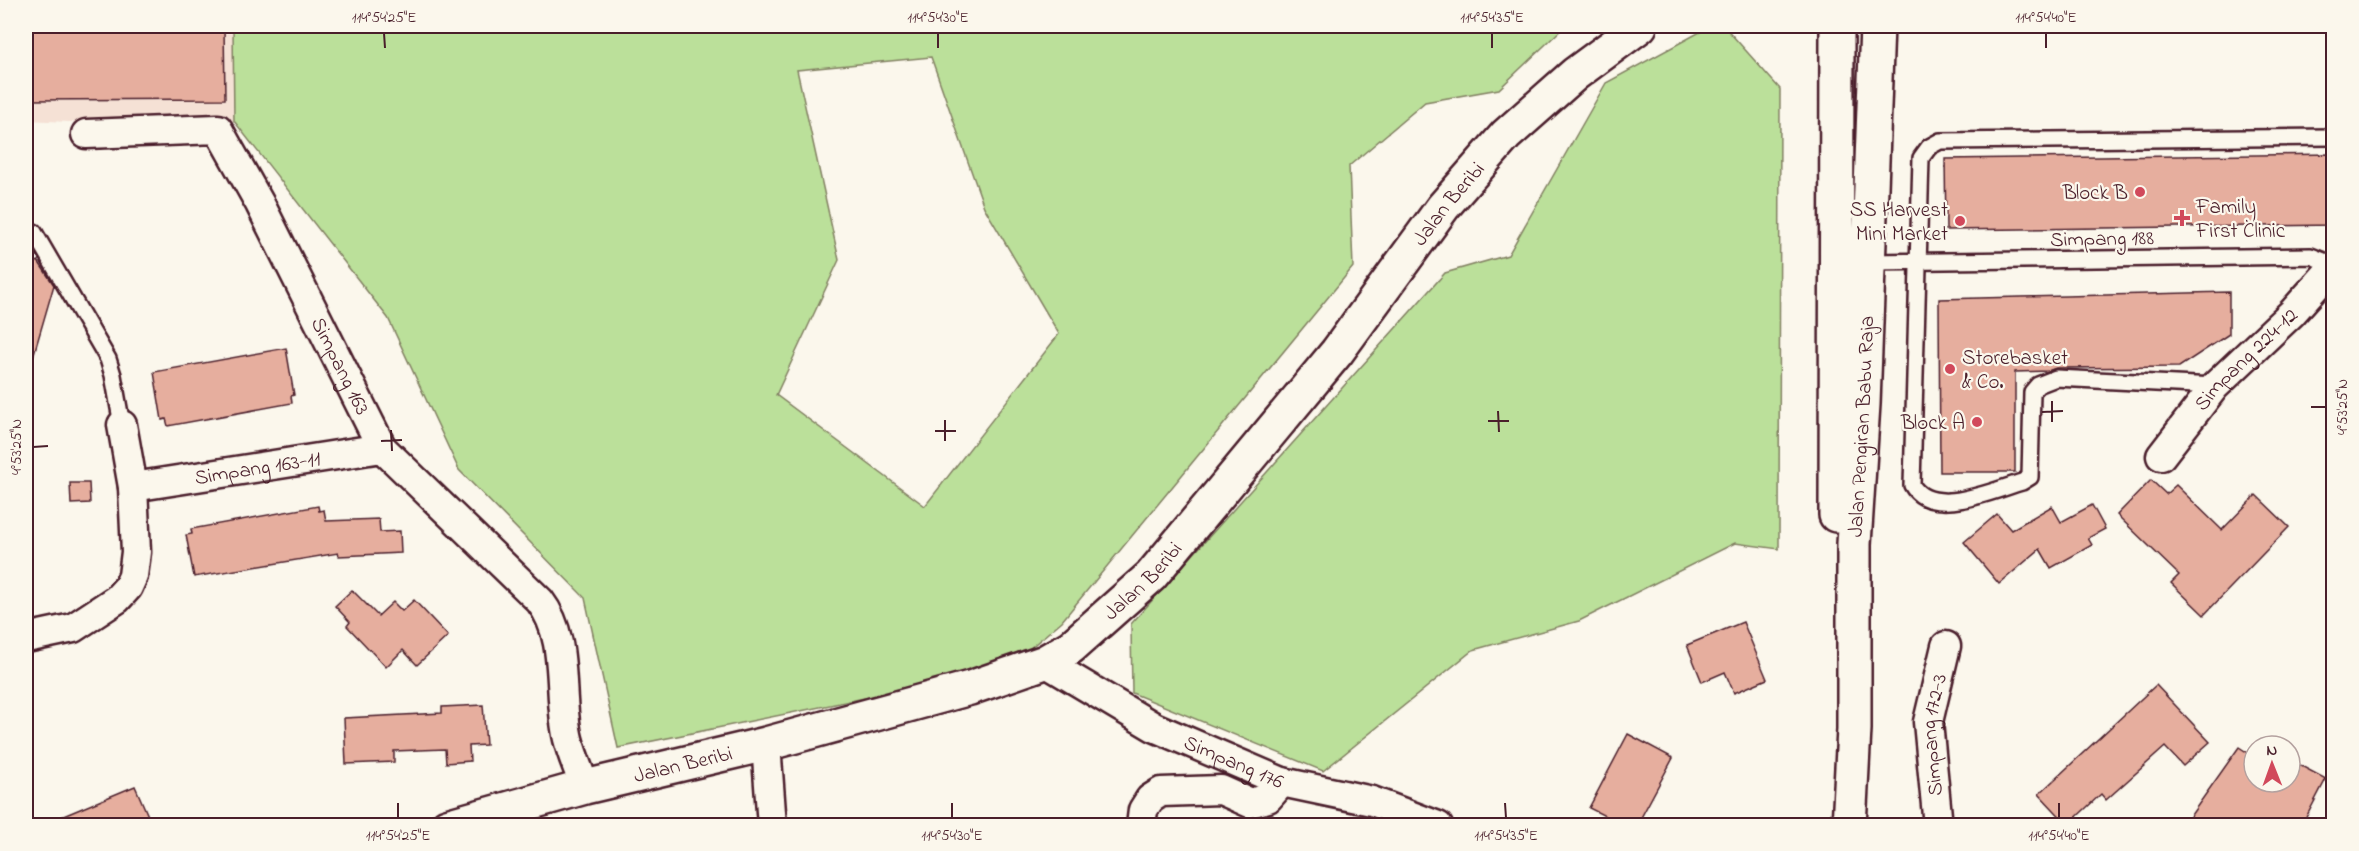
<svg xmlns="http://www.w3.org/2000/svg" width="2359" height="851" viewBox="0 0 2359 851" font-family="'Indie Flower',sans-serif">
  <rect width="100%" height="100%" fill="#fbf7ec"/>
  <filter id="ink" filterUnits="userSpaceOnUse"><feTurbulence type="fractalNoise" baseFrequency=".0167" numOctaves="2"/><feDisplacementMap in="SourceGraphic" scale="12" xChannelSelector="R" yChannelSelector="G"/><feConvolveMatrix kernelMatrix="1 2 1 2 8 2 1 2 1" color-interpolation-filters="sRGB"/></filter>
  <g filter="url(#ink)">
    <path fill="#f5e1d5" d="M 26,26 L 233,26 L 234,121 L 221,121 L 218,129 L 26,120 Z"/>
    <g fill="#bbe09a" stroke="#828062" stroke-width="1.5" fill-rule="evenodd">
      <path d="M 233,26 L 1565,26 L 1499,89 L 1425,102 L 1349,166 L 1353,267 L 1062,621 L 1022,655 L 943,682 L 618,748 L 585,598 L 459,470 L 388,318 L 234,121 ZM 931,57 L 984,207 L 1059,334 L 925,506 L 776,395 L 839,260 L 797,70 Z"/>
      <path d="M 1711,26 L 1724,26 L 1780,89 L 1779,549 L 1735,543 L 1579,621 L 1473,650 L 1323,771 L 1132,693 L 1131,624 L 1445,273 L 1508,255 L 1606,83 Z"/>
    </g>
    <g fill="#e6ae9e" stroke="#4a1f2b" stroke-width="1.5">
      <path d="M 26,26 L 224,26 L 225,99 L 26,100 Z"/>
      <path d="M 2334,154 L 2334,225 L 1946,230 L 1945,159 Z"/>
      <path d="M 38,261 L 54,285 L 31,364 L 26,363 L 26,270 Z"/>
      <path d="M 2229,292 L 2229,334 L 2179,367 L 2056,368 L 2048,371 L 2015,372 L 2015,472 L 1940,472 L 1939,299 Z"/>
      <path d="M 286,348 L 294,395 L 291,396 L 292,403 L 168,426 L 166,419 L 162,420 L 154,372 Z"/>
      <path d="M 2151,480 L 2166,494 L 2176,485 L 2222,530 L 2256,495 L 2289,527 L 2204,615 L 2171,583 L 2179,575 L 2117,515 Z"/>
      <path d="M 70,483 L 89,483 L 90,503 L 71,504 Z"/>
      <path d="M 2092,505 L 2105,529 L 2088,538 L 2092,545 L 2051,568 L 2040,549 L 1999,584 L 1964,542 L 1997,514 L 2011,530 L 2052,506 L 2061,522 Z"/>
      <path d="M 318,506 L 319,511 L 324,510 L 326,521 L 379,519 L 380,532 L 400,531 L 401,553 L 339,556 L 338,553 L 194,577 L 186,535 L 192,534 L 191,529 Z"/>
      <path d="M 352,590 L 378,616 L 393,602 L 402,611 L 414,600 L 448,636 L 417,665 L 403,650 L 386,667 L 347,626 L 350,622 L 335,606 Z"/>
      <path d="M 1743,622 L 1767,679 L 1734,693 L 1725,672 L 1702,682 L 1687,645 Z"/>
      <path d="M 2156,685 L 2210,742 L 2183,766 L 2165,747 L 2106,800 L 2101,794 L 2068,825 L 2039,794 Z"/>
      <path d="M 483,705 L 486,745 L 469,746 L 470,761 L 446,763 L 445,749 L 394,751 L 394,762 L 346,764 L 344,718 L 442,713 L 442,707 Z"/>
      <path d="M 1628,734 L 1673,758 L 1637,825 L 1623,825 L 1589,808 Z"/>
      <path d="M 2239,747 L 2254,757 L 2254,782 L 2290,782 L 2290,760 L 2326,779 L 2302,825 L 2184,825 Z"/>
      <path d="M 135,786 L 152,825 L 42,825 Z"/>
    </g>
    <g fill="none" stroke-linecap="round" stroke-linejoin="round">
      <g stroke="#4a1f2b" stroke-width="20">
        <g id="lane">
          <path d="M 34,232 L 108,359 L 113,375 L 122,425"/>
          <path d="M 1869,262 L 2311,256 L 2334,265"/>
          <path d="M 2215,386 L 2056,378 L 2038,385 L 2032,392 L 2030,477 L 2022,482 C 1994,490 1931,519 1912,485 L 1921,158 L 1929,147 L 1940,141 L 2334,137"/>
        </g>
      </g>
      <g stroke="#4a1f2b" stroke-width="33">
        <g id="street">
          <path id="s1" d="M 86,134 L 218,129 L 260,204 L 382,448 L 540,601 C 570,640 557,694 568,739 C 572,755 579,771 585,787"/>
          <path id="s2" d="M 2161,456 L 2215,386 L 2292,313 L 2334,266"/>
          <path id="s3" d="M 133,487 L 382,448"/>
          <path d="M 26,638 L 73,628 L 117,599 L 128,587 L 133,576 L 136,552 L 133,487 L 122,425"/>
          <path id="s4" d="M 1045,662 L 1154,727 L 1282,782 L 1372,801 L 1438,826"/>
          <path d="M 766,744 L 772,826"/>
          <path d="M 1141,826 L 1143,810 L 1150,799 L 1161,792 L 1221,790 L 1250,803 L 1268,798 L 1282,782"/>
          <path id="s5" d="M 1938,826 L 1928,722 L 1946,646"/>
        </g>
      </g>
      <g stroke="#4a1f2b" stroke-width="38">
        <g id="secondary">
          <path id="s6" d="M 447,826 L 585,787 L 766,744 L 970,688 L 1045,662 L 1071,647 L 1151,576 L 1337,352 L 1443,207 L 1506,135 L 1575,74 L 1640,26"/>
        </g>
      </g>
      <g stroke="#4a1f2b" stroke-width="38">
        <g id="primary">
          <path d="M 1836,515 L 1837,26"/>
          <path id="s7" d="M 1849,826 L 1854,729 L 1854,544 L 1863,404 L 1877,26"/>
        </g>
      </g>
      <use href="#lane" stroke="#fbf7ec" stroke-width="15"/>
      <use href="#street" stroke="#fbf7ec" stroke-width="28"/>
      <use href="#secondary" stroke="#fbf7ec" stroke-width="33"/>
      <use href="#primary" stroke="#fbf7ec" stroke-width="33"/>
    </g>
  </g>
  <path fill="none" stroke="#4a1f2b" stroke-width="2" d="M 384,33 L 385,48M 938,33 L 938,48M 1492,33 L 1492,48M 2046,33 L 2046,48M 2052,401 L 2052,422M 2311,407 L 2326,407M 1498,411 L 1499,432M 2042,412 L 2063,411M 945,420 L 945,441M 1488,421 L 1509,421M 391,430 L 392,451M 935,431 L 956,431M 381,441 L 402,440M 33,447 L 48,446M 398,803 L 398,818M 952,803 L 952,818M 1505,803 L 1506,818M 2059,803 L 2059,818"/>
  <g fill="#d1495b" stroke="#fbf7ec" stroke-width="2">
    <circle cx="2140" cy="192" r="6"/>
    <path d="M2179 209h6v6h6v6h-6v6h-6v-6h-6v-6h6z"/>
    <circle cx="1960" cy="221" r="6"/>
    <circle cx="1950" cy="369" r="6"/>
    <circle cx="1977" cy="422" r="6"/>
  </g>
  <g text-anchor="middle" stroke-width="4.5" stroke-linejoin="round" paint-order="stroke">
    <g font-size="21" fill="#4a1f2b" stroke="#fbf7ec" text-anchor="end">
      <text x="2128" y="199">Block B</text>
      <text x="2196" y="213" text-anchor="start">Family<tspan x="2196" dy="24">First Clinic</tspan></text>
      <text x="1948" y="216">SS Harvest<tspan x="1948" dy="24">Mini Market</tspan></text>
      <text x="1962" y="364" text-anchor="start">Storebasket<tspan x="1962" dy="24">&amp; Co.</tspan></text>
      <text x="1965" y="429">Block A</text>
    </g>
    <g font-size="21" fill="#4a1f2b" stroke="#fbf7ec">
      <text dy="7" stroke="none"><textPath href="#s6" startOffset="1234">Jalan Beribi</textPath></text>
      <text transform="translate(2102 238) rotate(-1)" y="7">Simpang 188</text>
      <text dy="7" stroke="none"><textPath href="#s2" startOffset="129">Simpang 224-12</textPath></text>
      <text dy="7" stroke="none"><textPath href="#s1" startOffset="399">Simpang 163</textPath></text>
      <text dy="7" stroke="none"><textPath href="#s7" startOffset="400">Jalan Pengiran Babu Raja</textPath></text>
      <text dy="7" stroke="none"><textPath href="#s3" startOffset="126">Simpang 163-11</textPath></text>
      <text dy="7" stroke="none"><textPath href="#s6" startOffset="748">Jalan Beribi</textPath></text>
      <text dy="7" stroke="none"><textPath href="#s5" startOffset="92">Simpang 172-3</textPath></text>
      <text dy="7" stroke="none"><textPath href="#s4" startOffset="214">Simpang 176</textPath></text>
      <text dy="7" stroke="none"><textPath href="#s6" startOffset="244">Jalan Beribi</textPath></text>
    </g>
  </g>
  <rect width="2359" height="851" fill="none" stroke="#fbf7ec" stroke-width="66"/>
  <g transform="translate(2272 764) rotate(359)"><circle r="28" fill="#fbf7ec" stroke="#b4a19f" stroke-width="1.5"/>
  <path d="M0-4.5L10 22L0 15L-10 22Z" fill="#d1495b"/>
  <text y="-9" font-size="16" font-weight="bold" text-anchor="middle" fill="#4a1f2b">N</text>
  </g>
  <rect x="33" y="33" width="2293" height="785" fill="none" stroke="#4a1f2b" stroke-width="2"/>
  <g font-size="15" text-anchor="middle" fill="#4a1f2b">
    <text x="384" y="22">114°54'25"E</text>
    <text x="938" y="22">114°54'30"E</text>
    <text x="1492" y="22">114°54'35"E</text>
    <text x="2046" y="22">114°54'40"E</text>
    <text transform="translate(2342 407) rotate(-90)" y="5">4°53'25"N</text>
    <text transform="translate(16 447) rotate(-90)" y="5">4°53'25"N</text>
    <text x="398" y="840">114°54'25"E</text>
    <text x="952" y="840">114°54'30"E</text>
    <text x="1506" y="840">114°54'35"E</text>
    <text x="2059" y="840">114°54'40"E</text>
  </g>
</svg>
